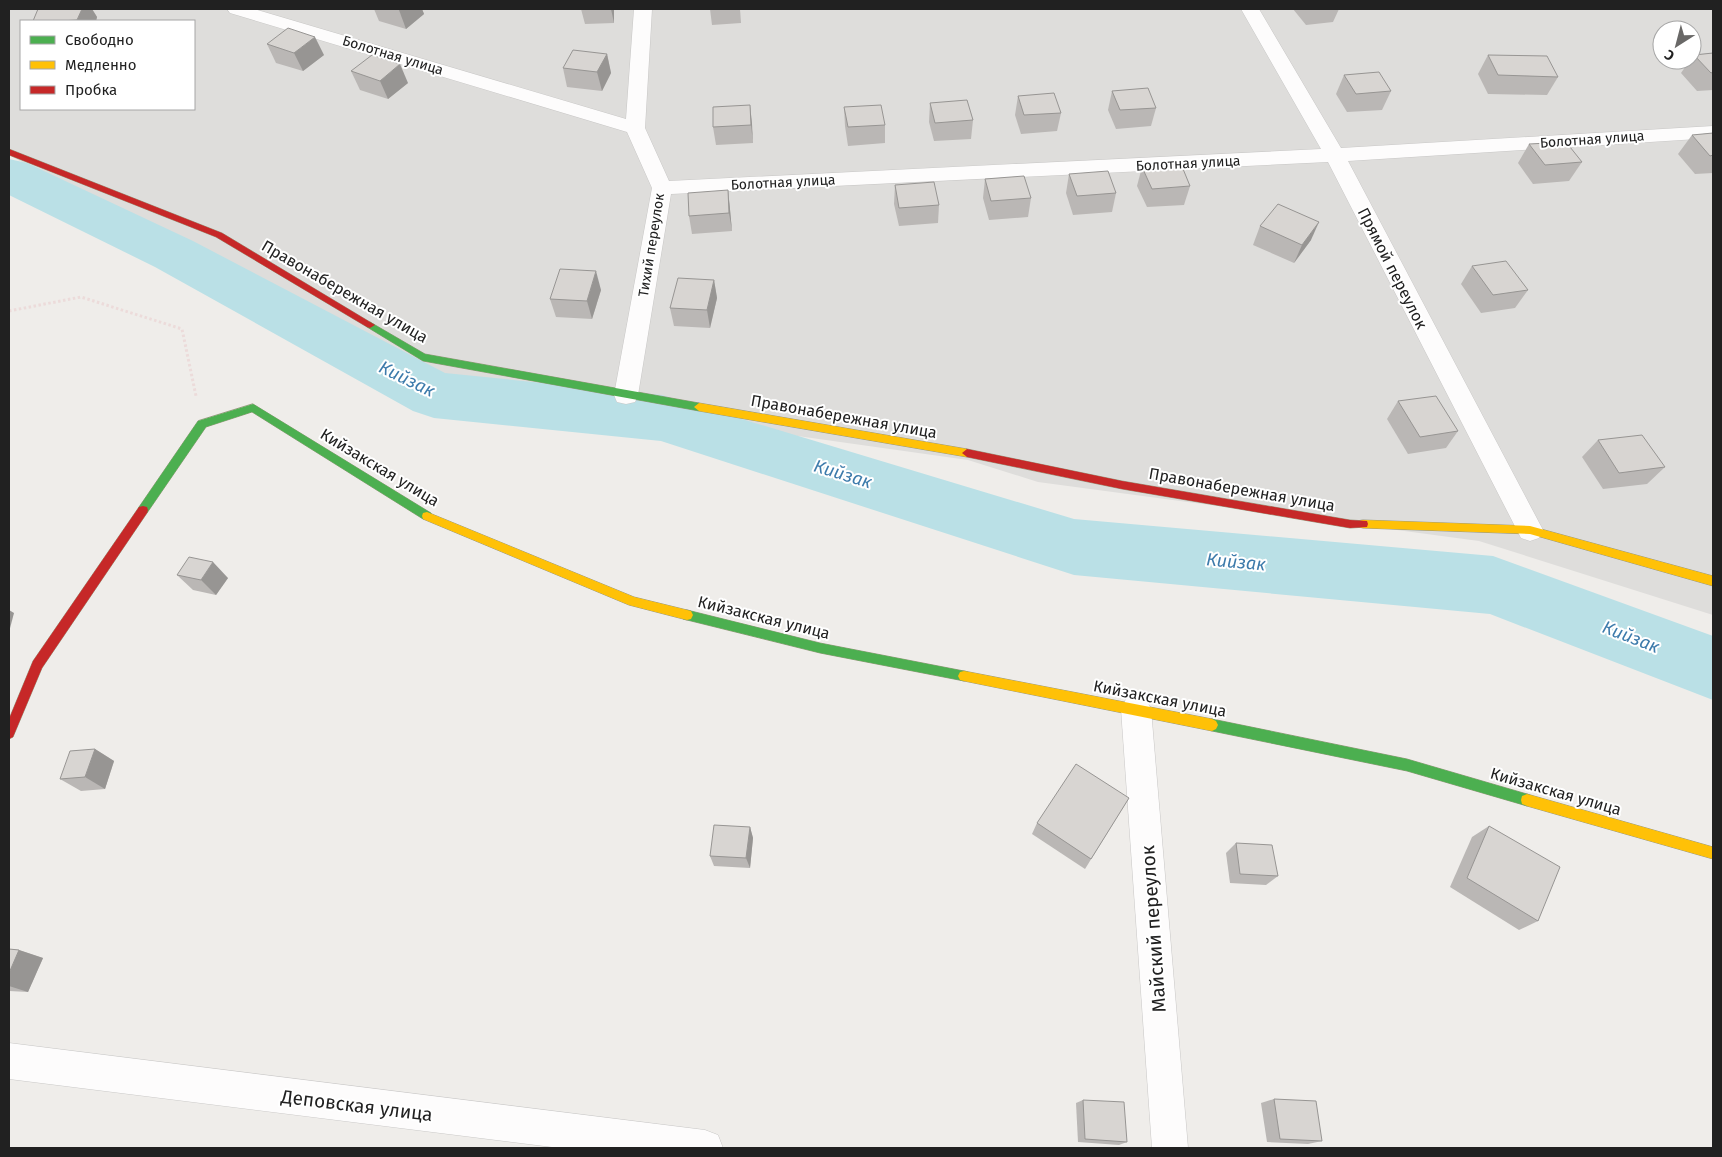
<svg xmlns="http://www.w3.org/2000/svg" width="1722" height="1157" viewBox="0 0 1722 1157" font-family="'Fira Sans',sans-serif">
  <rect width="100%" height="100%" fill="#efedea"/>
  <path fill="#dedddb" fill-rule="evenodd" d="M 9,9 L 1713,9 L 1713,615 L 1479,541 L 1038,482 L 968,460 L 434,385 L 9,155 ZM 21,21 L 194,21 L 194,109 L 21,109 ZM 1662,30 L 1692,30 L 1692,60 L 1662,60 Z"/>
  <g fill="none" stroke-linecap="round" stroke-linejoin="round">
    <path fill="#bae0e6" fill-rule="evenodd" d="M 9,159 L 27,163 L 193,241 L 445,373 L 662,395 L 1074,519 L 1493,556 L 1713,636 L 1713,700 L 1490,614 L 1074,575 L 661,441 L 434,418 L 413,411 L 155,267 L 9,195 Z"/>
    <g stroke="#c8c7c6" stroke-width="1">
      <g id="street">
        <path d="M 227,9 L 254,9 L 626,119 L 634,9 L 652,9 L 645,128 L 669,181 L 1321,149 L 1241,9 L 1259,9 L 1341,148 L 1713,126 L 1713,138 L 1348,161 L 1543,530 L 1539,538 L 1530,541 L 1521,538 L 1328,162 L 671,194 L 638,395 L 635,402 L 626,404 L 617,402 L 614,395 L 652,188 L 627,132 L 230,13 Z"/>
        <path d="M 1136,695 L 1146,699 L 1151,709 L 1188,1148 L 1152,1148 L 1121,709 L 1126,699 Z"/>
        <path d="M 9,1043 L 705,1130 L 718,1135 L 723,1148 L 560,1148 L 9,1079 Z"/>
      </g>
    </g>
    <g stroke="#9a9a80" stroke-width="1">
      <g id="fast">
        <path d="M 370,322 L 425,354 L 699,403 L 704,407 L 699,411 L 423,361 L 367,327 L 365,325 Z"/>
        <path d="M 253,404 L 431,513 L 432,516 L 431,519 L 423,519 L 252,412 L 206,427 L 147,513 L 139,513 L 138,510 L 139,507 L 198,421 Z"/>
        <path d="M 687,610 L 820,643 L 964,671 L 968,672 L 970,676 L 968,680 L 964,681 L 820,653 L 687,620 L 683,619 L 681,615 L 683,611 Z"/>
        <path d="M 1212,719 L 1407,759 L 1527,794 L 1532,796 L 1533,800 L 1532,804 L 1527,806 L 1407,771 L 1212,731 L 1208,729 L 1206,725 L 1208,721 Z"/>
      </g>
    </g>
    <g stroke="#9a9a80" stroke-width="1">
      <g id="slow">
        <path d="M 699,403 L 967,449 L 972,453 L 967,457 L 699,411 L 694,407 Z"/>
        <path d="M 427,512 L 634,597 L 687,610 L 691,611 L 693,615 L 691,619 L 687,620 L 629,605 L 423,519 L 422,516 L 423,513 Z"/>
        <path d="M 1363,520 L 1530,526 L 1713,576 L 1713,586 L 1530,534 L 1363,528 L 1359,527 L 1358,524 L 1359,521 Z"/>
        <path d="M 964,671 L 1212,719 L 1216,721 L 1218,725 L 1216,729 L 1212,731 L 964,681 L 960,680 L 958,676 L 960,672 Z"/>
        <path d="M 1527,794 L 1713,847 L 1713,859 L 1527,806 L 1522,804 L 1521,800 L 1522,796 Z"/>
      </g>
    </g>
    <g stroke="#9a9a80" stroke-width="1">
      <g id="jam">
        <path d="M 9,149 L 222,233 L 375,325 L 370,328 L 367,327 L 216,237 L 9,155 Z"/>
        <path d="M 967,449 L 1122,481 L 1350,520 L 1367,521 L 1368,524 L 1367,527 L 1350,528 L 1122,489 L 967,457 L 962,453 Z"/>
        <path d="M 143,506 L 147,507 L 148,510 L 147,513 L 42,668 L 13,737 L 9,739 L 9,719 L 33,661 L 139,507 Z"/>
      </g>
    </g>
    <path stroke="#ecdbda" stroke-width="3" stroke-dasharray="2.5 2.5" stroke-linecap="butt" d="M 9,311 L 81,297 L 182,329 L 196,396"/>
    <use href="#street" fill="#fdfcfc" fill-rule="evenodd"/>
    <use href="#fast" fill="#4caf50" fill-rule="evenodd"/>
    <use href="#slow" fill="#ffc107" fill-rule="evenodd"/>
    <use href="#jam" fill="#c62828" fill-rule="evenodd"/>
  </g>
  <g fill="#bab7b5">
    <path d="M 38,9 L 92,9 L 97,17 L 96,21 L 33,21 Z"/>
    <path d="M 374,9 L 422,9 L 424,14 L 406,29 L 379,21 Z"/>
    <path d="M 581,9 L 614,9 L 614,23 L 585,24 Z"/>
    <path d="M 710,9 L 740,9 L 741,23 L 712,25 Z"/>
    <path d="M 1293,9 L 1339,9 L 1333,22 L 1306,25 Z"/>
    <path d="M 267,44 L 324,55 L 303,71 L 276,63 Z"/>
    <path d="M 1713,53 L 1713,90 L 1697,91 L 1681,73 L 1690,60 L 1692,60 L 1692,58 L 1694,55 Z"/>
    <path d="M 607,54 L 611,73 L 602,91 L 567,87 L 563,68 Z"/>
    <path d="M 1488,55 L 1558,77 L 1547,95 L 1488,94 L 1478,74 Z"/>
    <path d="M 351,71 L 408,83 L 388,99 L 360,90 Z"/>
    <path d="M 1344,75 L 1391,91 L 1382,110 L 1347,112 L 1336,94 Z"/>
    <path d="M 1112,91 L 1156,108 L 1151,126 L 1116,129 L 1108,110 Z"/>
    <path d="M 1018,96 L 1061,113 L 1057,131 L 1021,134 L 1015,115 Z"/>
    <path d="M 930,103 L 973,120 L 971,139 L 934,141 L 929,122 Z"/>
    <path d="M 750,105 L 753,143 L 716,145 L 713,127 Z"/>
    <path d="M 844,107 L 885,125 L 885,143 L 848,146 L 845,126 Z"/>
    <path d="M 1713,133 L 1713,173 L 1695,174 L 1678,154 L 1692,135 Z"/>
    <path d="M 1529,144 L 1582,162 L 1569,181 L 1533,184 L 1518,163 Z"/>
    <path d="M 1142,167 L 1190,186 L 1184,205 L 1147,207 L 1137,186 Z"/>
    <path d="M 1069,174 L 1116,193 L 1112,212 L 1073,215 L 1066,193 Z"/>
    <path d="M 985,179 L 1031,198 L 1028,217 L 989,220 L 983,198 Z"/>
    <path d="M 895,185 L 939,205 L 938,223 L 899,226 L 894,204 Z"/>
    <path d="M 728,190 L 732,231 L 692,234 L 689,216 Z"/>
    <path d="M 1260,226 L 1311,240 L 1294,263 L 1253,245 Z"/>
    <path d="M 1472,266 L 1528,290 L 1515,308 L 1481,313 L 1461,284 Z"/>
    <path d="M 714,280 L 717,298 L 710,328 L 674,326 L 670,308 Z"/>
    <path d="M 601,290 L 592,319 L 556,317 L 550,299 Z"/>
    <path d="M 1398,401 L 1458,431 L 1446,448 L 1408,454 L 1387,419 Z"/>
    <path d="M 1598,440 L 1665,467 L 1647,484 L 1603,489 L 1582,457 Z"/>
    <path d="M 177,575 L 228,578 L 216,595 L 193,590 Z"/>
    <path d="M 95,749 L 114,761 L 105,789 L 81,791 L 60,779 Z"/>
    <path d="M 1129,798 L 1085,869 L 1032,834 L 1037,823 Z"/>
    <path d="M 1489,826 L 1538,921 L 1519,930 L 1450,887 L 1472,837 Z"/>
    <path d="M 750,827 L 753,838 L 750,868 L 714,866 L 710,856 Z"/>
    <path d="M 1236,843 L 1278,876 L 1266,885 L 1230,883 L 1226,853 Z"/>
    <path d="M 9,949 L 19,950 L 43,958 L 28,992 L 9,991 Z"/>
    <path d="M 1274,1099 L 1322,1141 L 1308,1144 L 1267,1142 L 1261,1103 Z"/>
    <path d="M 1083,1100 L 1127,1142 L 1119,1145 L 1078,1142 L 1076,1103 Z"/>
  </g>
  <g fill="#979593">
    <path d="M 82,9 L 92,9 L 97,17 L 96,21 L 78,21 L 77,20 Z"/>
    <path d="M 401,9 L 422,9 L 424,14 L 406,29 L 399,10 Z"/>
    <path d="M 611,9 L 614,9 L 614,23 Z"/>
    <path d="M 315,37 L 324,55 L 303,71 L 294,53 Z"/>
    <path d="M 607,54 L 611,73 L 602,91 L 597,72 Z"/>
    <path d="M 400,64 L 408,83 L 388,99 L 380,81 Z"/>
    <path d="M 750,105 L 752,124 L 753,143 L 751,125 Z"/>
    <path d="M 728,190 L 730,209 L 732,231 L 729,213 Z"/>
    <path d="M 1319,222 L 1311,240 L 1294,263 L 1302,245 Z"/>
    <path d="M 596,271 L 601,290 L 592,319 L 587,301 Z"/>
    <path d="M 714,280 L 717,298 L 710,328 L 707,310 Z"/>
    <path d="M 213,562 L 228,578 L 216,595 L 201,580 Z"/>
    <path d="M 9,610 L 14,613 L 9,632 Z"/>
    <path d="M 95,749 L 114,761 L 105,789 L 85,777 Z"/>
    <path d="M 750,827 L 753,838 L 750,868 L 746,858 Z"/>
    <path d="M 19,950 L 43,958 L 28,992 L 9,986 L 9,973 Z"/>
  </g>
  <g fill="#d8d5d2" stroke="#979593">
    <path d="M 38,9 L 82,9 L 77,20 L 60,21 L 33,21 Z"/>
    <path d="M 288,28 L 315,37 L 294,53 L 267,44 Z"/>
    <path d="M 573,50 L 607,54 L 597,72 L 563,68 Z"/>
    <path d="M 1713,53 L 1713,72 L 1711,73 L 1694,55 Z"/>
    <path d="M 372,55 L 400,64 L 380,81 L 351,71 Z"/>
    <path d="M 1488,55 L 1547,56 L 1558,77 L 1498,75 Z"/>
    <path d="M 1379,72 L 1391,91 L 1356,94 L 1344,75 Z"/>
    <path d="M 1148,88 L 1156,108 L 1120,110 L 1112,91 Z"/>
    <path d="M 1054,93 L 1061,113 L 1024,115 L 1018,96 Z"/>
    <path d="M 967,100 L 973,120 L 935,123 L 930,103 Z"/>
    <path d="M 750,105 L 751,125 L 713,127 L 713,107 Z"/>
    <path d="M 881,105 L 885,125 L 848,127 L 844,107 Z"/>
    <path d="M 1713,133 L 1713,155 L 1710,156 L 1692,135 Z"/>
    <path d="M 1566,142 L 1582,162 L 1545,165 L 1529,144 Z"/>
    <path d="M 1181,164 L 1190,186 L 1152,189 L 1142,167 Z"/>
    <path d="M 1108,171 L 1116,193 L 1077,196 L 1069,174 Z"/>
    <path d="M 1024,176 L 1031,198 L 991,201 L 985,179 Z"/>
    <path d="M 934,182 L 939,205 L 899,208 L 895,185 Z"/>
    <path d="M 728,190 L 729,213 L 689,216 L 688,193 Z"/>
    <path d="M 1278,204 L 1319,222 L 1302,245 L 1260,226 Z"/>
    <path d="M 1506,261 L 1528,290 L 1493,295 L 1472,266 Z"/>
    <path d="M 560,269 L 596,271 L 587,301 L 550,299 Z"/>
    <path d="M 678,278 L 714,280 L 707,310 L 670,308 Z"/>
    <path d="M 1436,396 L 1458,431 L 1420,437 L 1398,401 Z"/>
    <path d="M 1642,435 L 1665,467 L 1619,473 L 1598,440 Z"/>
    <path d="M 189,557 L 213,562 L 201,580 L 177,575 Z"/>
    <path d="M 95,749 L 85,777 L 60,779 L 70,751 Z"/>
    <path d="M 1076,764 L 1129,798 L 1091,859 L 1037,823 Z"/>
    <path d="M 714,825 L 750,827 L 746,858 L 710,856 Z"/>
    <path d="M 1489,826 L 1560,867 L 1538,921 L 1467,878 Z"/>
    <path d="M 1236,843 L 1272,845 L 1278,876 L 1240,874 Z"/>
    <path d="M 9,949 L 19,950 L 9,973 Z"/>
    <path d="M 1274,1099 L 1316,1101 L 1322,1141 L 1280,1139 Z"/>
    <path d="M 1083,1100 L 1124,1102 L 1127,1142 L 1085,1139 Z"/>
  </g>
  <g text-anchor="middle" stroke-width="4" stroke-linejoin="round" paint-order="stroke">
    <g font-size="14" fill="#212121" stroke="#fff">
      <text transform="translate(393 55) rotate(17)" y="5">Болотная улица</text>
      <text transform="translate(1592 139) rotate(-4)" y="5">Болотная улица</text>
      <text transform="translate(1188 163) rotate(-3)" y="5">Болотная улица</text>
      <text transform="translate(783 182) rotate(-3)" y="5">Болотная улица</text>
      <text transform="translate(651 245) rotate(-81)" y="5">Тихий переулок</text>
    </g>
    <g font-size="16" fill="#212121" stroke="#fff">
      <text transform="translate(1393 268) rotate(63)" y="6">Прямой переулок</text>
      <text transform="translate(345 291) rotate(30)" y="6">Правонабережная улица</text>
      <text transform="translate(844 416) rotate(10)" y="6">Правонабережная улица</text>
      <text transform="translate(380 467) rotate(31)" y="6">Кийзакская улица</text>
      <text transform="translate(1242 489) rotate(10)" y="6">Правонабережная улица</text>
      <text transform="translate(764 617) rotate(14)" y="6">Кийзакская улица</text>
      <text transform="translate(1160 698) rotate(11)" y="6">Кийзакская улица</text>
      <text transform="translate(1556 791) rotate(16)" y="6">Кийзакская улица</text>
    </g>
    <g font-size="18" font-style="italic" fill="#3d7bab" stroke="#fff">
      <text transform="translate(407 379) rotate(26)" y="6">Кийзак</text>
      <text transform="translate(843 474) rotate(17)" y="6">Кийзак</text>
      <text transform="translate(1236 562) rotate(5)" y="6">Кийзак</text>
      <text transform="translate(1631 637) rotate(21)" y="6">Кийзак</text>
    </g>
    <g font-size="19" fill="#212121" stroke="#fff">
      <text transform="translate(1153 929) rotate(-94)" y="7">Майский переулок</text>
      <text transform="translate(357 1105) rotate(7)" y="7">Деповская улица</text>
    </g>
  </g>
  <rect width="1722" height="1157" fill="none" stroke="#212121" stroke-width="20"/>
  <rect x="20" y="20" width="175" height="90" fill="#ffffff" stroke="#a6a6a6"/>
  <rect x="30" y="36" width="25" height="8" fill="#4caf50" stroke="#a6a6a6"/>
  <text x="65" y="45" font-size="15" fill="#212121">Свободно</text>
  <rect x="30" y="61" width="25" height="8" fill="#ffc107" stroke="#a6a6a6"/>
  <text x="65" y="70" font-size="15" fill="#212121">Медленно</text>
  <rect x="30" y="86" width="25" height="8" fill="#c62828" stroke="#a6a6a6"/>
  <text x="65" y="95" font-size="15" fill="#212121">Пробка</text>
  <g transform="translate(1677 45) rotate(216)"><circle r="24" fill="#ffffff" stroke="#a6a6a6"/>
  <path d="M0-4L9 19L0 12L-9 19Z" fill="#696867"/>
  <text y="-8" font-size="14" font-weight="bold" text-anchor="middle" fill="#212121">С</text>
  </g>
</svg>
